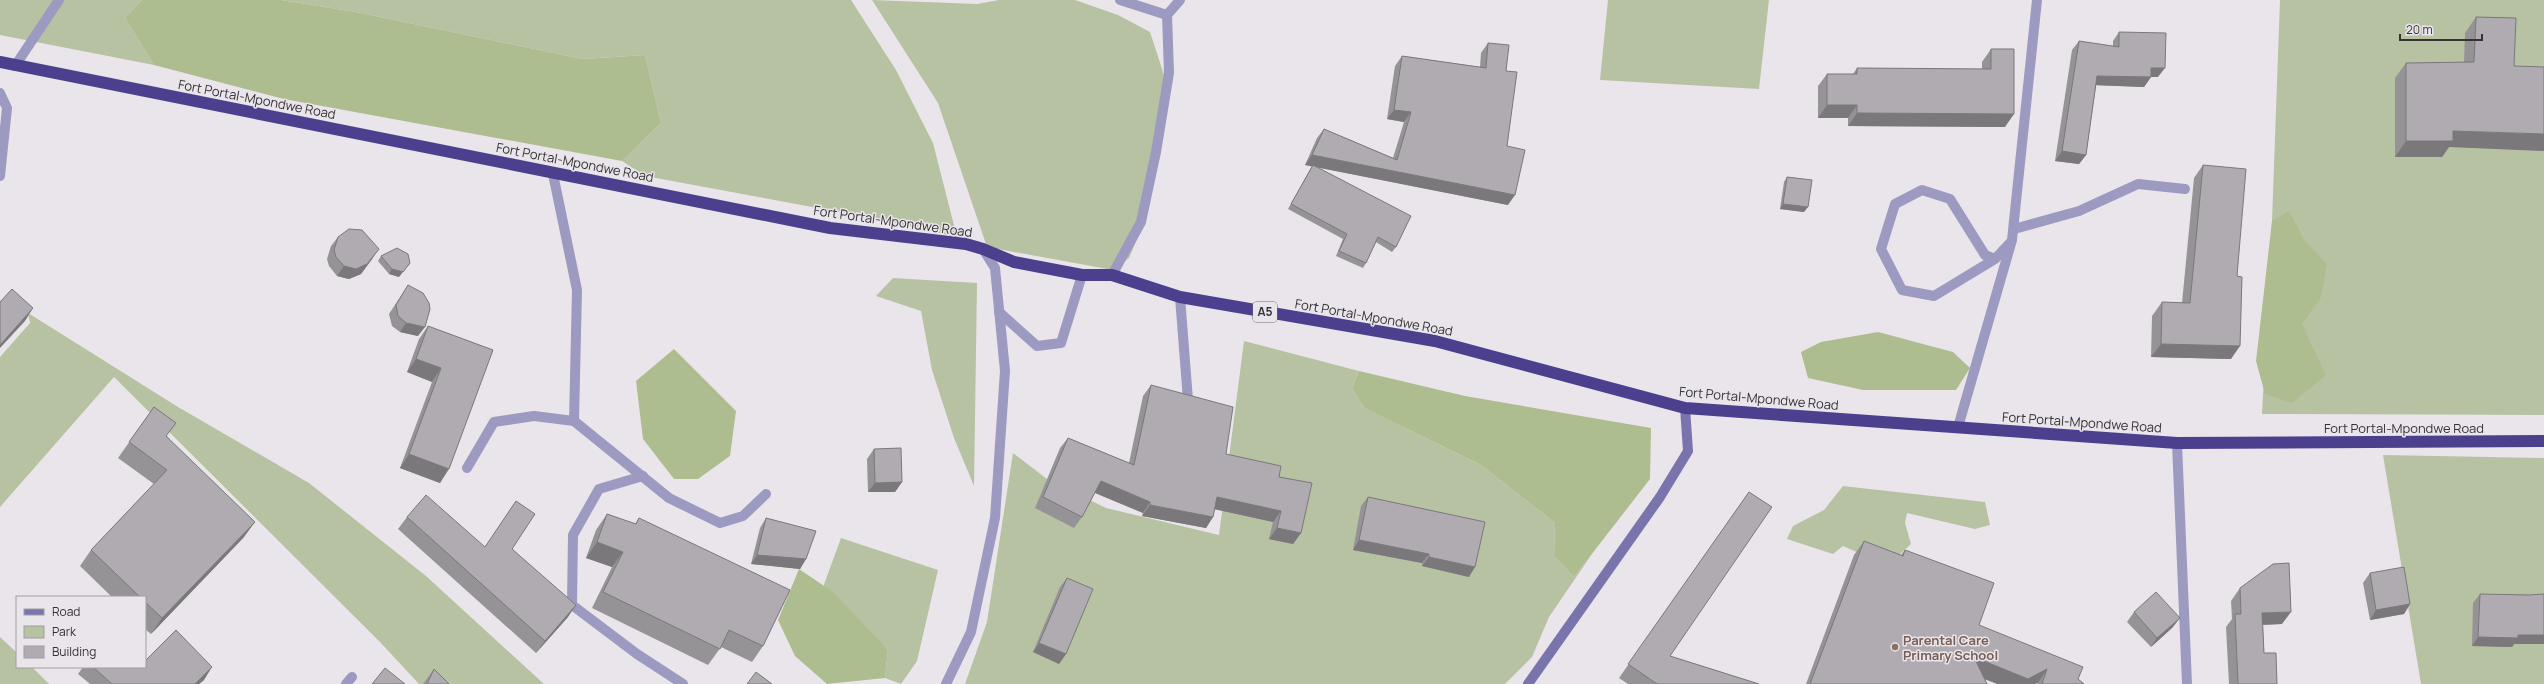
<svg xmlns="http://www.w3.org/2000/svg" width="2544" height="684" viewBox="0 0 2544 684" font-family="Manrope,sans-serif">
  <rect width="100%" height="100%" fill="#eae5eb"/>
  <g fill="#b7c2a3">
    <path d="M 0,0 L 142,0 L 125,18 L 154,65 L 0,35 Z"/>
    <path d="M 281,0 L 851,0 L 896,70 L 933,143 L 957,237 L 872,218 L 645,176 L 622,161 L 661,123 L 645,55 L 583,59 L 356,12 Z"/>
    <path d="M 872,0 L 977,4 L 999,0 L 1075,0 L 1118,15 L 1150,32 L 1167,84 L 1139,234 L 1129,258 L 1113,270 L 987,247 L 938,103 Z"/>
    <path d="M 1608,0 L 1769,0 L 1759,89 L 1600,80 Z"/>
    <path d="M 2280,0 L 2544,0 L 2544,415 L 2262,414 L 2272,221 Z"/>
    <path d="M 893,278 L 977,283 L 974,486 L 954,438 L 932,370 L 921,311 L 876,296 Z"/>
    <path d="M 28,313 L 178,407 L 309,483 L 426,576 L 544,684 L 419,684 L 379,641 L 114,377 L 0,507 L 0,357 L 30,323 Z"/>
    <path d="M 1244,341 L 1359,371 L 1352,388 L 1364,408 L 1481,465 L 1555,523 L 1554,556 L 1574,577 L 1594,551 L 1549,617 L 1532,657 L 1505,684 L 965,684 L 987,622 L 1013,453 L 1047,479 L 1106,508 L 1219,535 Z"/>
    <path d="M 2383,455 L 2544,458 L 2544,684 L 2421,684 Z"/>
    <path d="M 1843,486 L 1985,502 L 1990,525 L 1975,529 L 1907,513 L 1905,523 L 1911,544 L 1897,557 L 1868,557 L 1843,546 L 1833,554 L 1787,539 L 1793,526 L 1824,510 Z"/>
    <path d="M 841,538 L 938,570 L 917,661 L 901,684 L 885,678 L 888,650 L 822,590 Z"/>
    <path d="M 0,637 L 17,653 L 17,667 L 32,667 L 49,684 L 0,684 Z"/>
  </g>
  <g fill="#adbd8f">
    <path d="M 142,0 L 281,0 L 356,12 L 583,59 L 645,55 L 661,123 L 622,161 L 284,99 L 154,65 L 125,18 Z"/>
    <path d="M 2289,211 L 2305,241 L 2327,264 L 2321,297 L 2302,324 L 2326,375 L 2292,403 L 2265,394 L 2256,361 L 2272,221 Z"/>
    <path d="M 1878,332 L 1953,352 L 1970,368 L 1956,390 L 1863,390 L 1808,378 L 1801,352 L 1821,342 Z"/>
    <path d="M 674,349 L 736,411 L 730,456 L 698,479 L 674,479 L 643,439 L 636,381 Z"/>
    <path d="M 1359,371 L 1465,396 L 1651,428 L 1650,479 L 1574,577 L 1554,556 L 1555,523 L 1481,465 L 1364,408 L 1352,388 Z"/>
    <path d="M 799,569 L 833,592 L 888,650 L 885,678 L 827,684 L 795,656 L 778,620 Z"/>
  </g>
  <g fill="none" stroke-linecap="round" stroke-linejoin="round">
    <g stroke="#9c9ac1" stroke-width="10">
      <path d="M 1120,0 L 1167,15"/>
      <path d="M 15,66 L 59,0"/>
      <path d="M 0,93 L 7,108 L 0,176"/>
      <path d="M 553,174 L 577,290 L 574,421"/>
      <path d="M 2014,229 L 2079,211 L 2138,184 L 2185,189"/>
      <path d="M 1995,259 L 1985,255 L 1950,199 L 1922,190 L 1895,204 L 1881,249 L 1902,290 L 1934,296 L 1995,259 L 2011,242"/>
      <path d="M 1180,297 L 1188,400"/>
      <path d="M 999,312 L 1037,346 L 1061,343 L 1082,275"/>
      <path d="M 1958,427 L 2012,240 L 2037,0"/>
      <path d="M 467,468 L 494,422 L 534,416 L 574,421 L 669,498 L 720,523 L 743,516 L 766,494"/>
      <path d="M 643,476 L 599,489 L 573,535 L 572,605 L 637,654 L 683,684"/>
      <path d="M 346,684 L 352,677"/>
    </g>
    <g stroke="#9c9ac1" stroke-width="10">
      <path d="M 1112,275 L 1141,222 L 1156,152 L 1169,73 L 1167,15 L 1180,0"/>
      <path d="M 2177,443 L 2187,684"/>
      <path d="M 946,684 L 971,632 L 995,518 L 1005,371 L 995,268 L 983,249"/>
    </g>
    <path stroke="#7974ac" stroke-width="10" d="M 1528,684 L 1660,497 L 1688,451 L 1685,408"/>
    <path stroke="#4c408e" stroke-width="12" d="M 0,62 L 830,228 L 966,244 L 983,249 L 1014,262 L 1082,275 L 1112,275 L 1180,297 L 1435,341 L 1685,408 L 2177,443 L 2544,441"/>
  </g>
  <g fill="#969397">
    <path d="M 2476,17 L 2516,18 L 2449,147 L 2442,157 L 2395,157 L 2395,78 L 2406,63 L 2464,62 L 2465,33 Z"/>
    <path d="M 2119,32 L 2158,77 L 2151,77 L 2144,87 L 2096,85 L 2086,155 L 2079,164 L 2055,161 L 2072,50 L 2079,41 L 2113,46 L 2113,41 Z"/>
    <path d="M 1488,43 L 1506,71 L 1508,205 L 1316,167 L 1396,247 L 1392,252 L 1376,242 L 1366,263 L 1363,268 L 1336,256 L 1343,239 L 1288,209 L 1312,166 L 1305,165 L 1317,138 L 1324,129 L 1393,158 L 1404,122 L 1387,119 L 1395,66 L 1402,56 L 1480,67 L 1481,53 Z"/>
    <path d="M 1991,49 L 2005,127 L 1848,126 L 1848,118 L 1818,118 L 1818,86 L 1827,74 L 1853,74 L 1857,68 L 1982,69 L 1982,62 Z"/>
    <path d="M 2203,165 L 2237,276 L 2231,359 L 2151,357 L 2152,316 L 2162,302 L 2182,303 L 2194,178 Z"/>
    <path d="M 1787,177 L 1804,212 L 1780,209 L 1784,182 Z"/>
    <path d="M 338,237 L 373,258 L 361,274 L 349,279 L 337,276 L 329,266 L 327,259 L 331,246 Z"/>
    <path d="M 381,256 L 399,277 L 389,274 L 378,261 Z"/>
    <path d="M 408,285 L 418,336 L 400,332 L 392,326 L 389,314 Z"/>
    <path d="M 428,326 L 493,350 L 440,483 L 400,468 L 432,382 L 407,372 L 419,339 Z"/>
    <path d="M 1151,385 L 1226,454 L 1279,477 L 1301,533 L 1293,544 L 1269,539 L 1273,522 L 1215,509 L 1213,517 L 1206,528 L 1142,516 L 1143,513 L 1095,493 L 1082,517 L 1074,528 L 1035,508 L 1060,448 L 1068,438 L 1129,463 L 1143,396 Z"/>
    <path d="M 154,407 L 167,436 L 244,537 L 151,634 L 145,629 L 145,597 L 112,597 L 80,566 L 91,550 L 154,484 L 118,458 Z"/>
    <path d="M 874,449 L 902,482 L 895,492 L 868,492 L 867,459 Z"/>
    <path d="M 1749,492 L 1670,656 L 1759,684 L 1628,684 L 1619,678 Z"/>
    <path d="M 1368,497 L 1469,577 L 1422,566 L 1422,563 L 1353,550 L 1361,506 Z"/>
    <path d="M 516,501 L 512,549 L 568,617 L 536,653 L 398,529 L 407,517 L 485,547 Z"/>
    <path d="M 607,514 L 635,524 L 639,518 L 763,646 L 752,662 L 721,647 L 708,665 L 592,608 L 612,567 L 586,558 L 596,530 Z"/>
    <path d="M 766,518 L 806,559 L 800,569 L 751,564 L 760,528 Z"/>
    <path d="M 1864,541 L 1901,555 L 1905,550 L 1979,625 L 2078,679 L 2084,684 L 2037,684 L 2038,683 L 1985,679 L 1987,684 L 1806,684 L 1854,555 Z"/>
    <path d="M 2370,573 L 2410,604 L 2404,614 L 2370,620 L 2363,583 Z"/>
    <path d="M 1067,578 L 1066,654 L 1059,664 L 1033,652 L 1060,587 Z"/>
    <path d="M 2240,588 L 2282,624 L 2263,625 L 2264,653 L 2277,684 L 2229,684 L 2226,627 L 2232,619 L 2231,601 Z"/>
    <path d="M 2480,594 L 2514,644 L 2512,647 L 2472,646 L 2473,603 Z"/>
    <path d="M 2134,612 L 2173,627 L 2151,647 L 2127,622 Z"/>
    <path d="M 83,667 L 145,667 L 204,680 L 199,684 L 90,684 L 78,674 Z"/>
    <path d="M 434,669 L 449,684 L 423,684 Z"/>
  </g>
  <g fill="#7a787b">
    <path d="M 2151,68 L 2165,68 L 2158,77 L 2144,77 Z"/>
    <path d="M 2097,76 L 2151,77 L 2144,87 L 2091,85 Z"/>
    <path d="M 1827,105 L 1857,105 L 1848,118 L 1818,118 Z"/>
    <path d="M 1394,110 L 1411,112 L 1404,122 L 1387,119 Z"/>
    <path d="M 1857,113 L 2014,114 L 2005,127 L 1848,126 Z"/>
    <path d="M 2453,131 L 2544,134 L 2544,151 L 2449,147 L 2442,157 L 2395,157 L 2406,141 Z"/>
    <path d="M 2062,151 L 2086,155 L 2079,164 L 2055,161 Z"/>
    <path d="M 1312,155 L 1515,195 L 1508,205 L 1305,165 Z"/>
    <path d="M 1783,204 L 1808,207 L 1804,212 L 1780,209 Z"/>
    <path d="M 379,249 L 361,274 L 349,279 L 337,276 L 344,266 Z"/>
    <path d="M 410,263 L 399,277 L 389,274 L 392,269 Z"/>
    <path d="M 33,308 L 25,321 L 0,348 L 0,345 Z"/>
    <path d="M 406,323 L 425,327 L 418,336 L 400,332 Z"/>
    <path d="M 2161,344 L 2240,346 L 2231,359 L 2151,357 Z"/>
    <path d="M 416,359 L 441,368 L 432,382 L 407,372 Z"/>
    <path d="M 409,454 L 449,469 L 440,483 L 400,468 Z"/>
    <path d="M 1101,481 L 1150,502 L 1143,513 L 1093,492 Z"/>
    <path d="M 902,482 L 895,492 L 868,492 L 875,483 Z"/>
    <path d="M 1217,497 L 1281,511 L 1273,522 L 1209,508 Z"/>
    <path d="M 1150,505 L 1213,517 L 1206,528 L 1142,516 Z"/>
    <path d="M 255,522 L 244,537 L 151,634 L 162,618 Z"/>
    <path d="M 1277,528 L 1301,533 L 1293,544 L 1269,539 Z"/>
    <path d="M 1359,540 L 1429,554 L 1422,563 L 1353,550 Z"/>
    <path d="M 597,542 L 623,552 L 612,567 L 586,558 Z"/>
    <path d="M 757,555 L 806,559 L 800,569 L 751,564 Z"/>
    <path d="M 1429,557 L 1475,567 L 1469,577 L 1422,566 Z"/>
    <path d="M 2410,604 L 2404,614 L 2370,620 L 2376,610 Z"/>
    <path d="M 576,605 L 568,617 L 536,653 L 545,641 Z"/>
    <path d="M 2291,612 L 2282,624 L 2253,625 L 2262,613 Z"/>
    <path d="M 2180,618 L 2173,627 L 2151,647 L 2157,638 Z"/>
    <path d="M 2518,635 L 2544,635 L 2544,644 L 2514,644 L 2512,647 L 2472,646 L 2478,637 Z"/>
    <path d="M 1039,643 L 1066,654 L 1059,664 L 1033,652 Z"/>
    <path d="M 1974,657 L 2047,669 L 2038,683 L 2035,684 L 1997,684 L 1964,671 Z"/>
    <path d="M 212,667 L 204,680 L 199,684 L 195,684 Z"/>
  </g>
  <g fill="#afabb0" stroke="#7a787b">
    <path d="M 2476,17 L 2516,18 L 2514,66 L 2544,67 L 2544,134 L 2453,131 L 2453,141 L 2406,141 L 2406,63 L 2474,62 Z"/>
    <path d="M 2119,32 L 2166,33 L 2165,68 L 2151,68 L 2151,77 L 2097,76 L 2086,155 L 2062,151 L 2079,41 L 2119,47 Z"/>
    <path d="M 1488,43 L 1509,45 L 1506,71 L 1517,72 L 1507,146 L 1525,150 L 1515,195 L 1312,155 L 1324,129 L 1397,160 L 1411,112 L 1394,110 L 1402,56 L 1486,68 Z"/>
    <path d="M 1991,49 L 2014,49 L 2014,114 L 1857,113 L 1857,105 L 1827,105 L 1827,74 L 1857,74 L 1857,68 L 1991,69 Z"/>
    <path d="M 1313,165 L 1411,216 L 1396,247 L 1378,237 L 1366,263 L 1339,251 L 1347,234 L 1291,204 Z"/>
    <path d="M 2203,165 L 2246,169 L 2237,276 L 2242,277 L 2240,346 L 2161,344 L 2162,302 L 2190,303 Z"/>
    <path d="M 1787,177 L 1812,180 L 1808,207 L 1783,204 Z"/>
    <path d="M 349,229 L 362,230 L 379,249 L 367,264 L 356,269 L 344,266 L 336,257 L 334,250 L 338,237 Z"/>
    <path d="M 397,248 L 408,254 L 410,263 L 403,272 L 392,269 L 381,256 Z"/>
    <path d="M 408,285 L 423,293 L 429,303 L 430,309 L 425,327 L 406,323 L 398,316 L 396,305 Z"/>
    <path d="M 12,289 L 33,308 L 0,345 L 0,302 Z"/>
    <path d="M 428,326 L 493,350 L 449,469 L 409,454 L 441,368 L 416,359 Z"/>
    <path d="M 1151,385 L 1233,407 L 1226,454 L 1281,466 L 1279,477 L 1312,483 L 1301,533 L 1277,528 L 1281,511 L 1217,497 L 1213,517 L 1150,505 L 1150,502 L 1101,481 L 1082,517 L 1043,497 L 1068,438 L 1134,465 Z"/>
    <path d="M 154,407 L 176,423 L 166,436 L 255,522 L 162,618 L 145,602 L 145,597 L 140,597 L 91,550 L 167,470 L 129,442 Z"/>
    <path d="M 901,448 L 902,482 L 875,483 L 874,449 Z"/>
    <path d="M 1749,492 L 1772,507 L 1670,656 L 1759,684 L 1657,684 L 1628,664 Z"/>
    <path d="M 426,495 L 485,547 L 516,501 L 535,514 L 512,549 L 576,605 L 545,641 L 407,517 Z"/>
    <path d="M 1368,497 L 1485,522 L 1475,567 L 1429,557 L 1429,554 L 1359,540 Z"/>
    <path d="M 607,514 L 636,524 L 639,518 L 790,590 L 763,646 L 729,630 L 720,649 L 603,592 L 623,552 L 597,542 Z"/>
    <path d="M 766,518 L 816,531 L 806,559 L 757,555 Z"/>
    <path d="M 1864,541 L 1903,556 L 1905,550 L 1994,583 L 1979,625 L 2083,667 L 2078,679 L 2084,684 L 2042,684 L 2047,669 L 2028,679 L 1974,657 L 1987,684 L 1810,684 Z"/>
    <path d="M 2289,563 L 2291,612 L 2262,613 L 2264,653 L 2276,653 L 2277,684 L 2238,684 L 2235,614 L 2241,614 L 2240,588 L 2273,564 Z"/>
    <path d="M 2404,567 L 2410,604 L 2376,610 L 2370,573 Z"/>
    <path d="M 1067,578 L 1093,589 L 1066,654 L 1039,643 Z"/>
    <path d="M 2156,592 L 2180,618 L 2157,638 L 2134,612 Z"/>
    <path d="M 2480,594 L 2529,595 L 2544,594 L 2544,635 L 2518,635 L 2518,638 L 2478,637 Z"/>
    <path d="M 176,630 L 212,667 L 195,684 L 112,684 L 93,667 L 145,667 L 145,661 Z"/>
    <path d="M 385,668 L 405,684 L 372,684 Z"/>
    <path d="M 434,669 L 449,684 L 427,684 Z"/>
    <path d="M 756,672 L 772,684 L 747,684 Z"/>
  </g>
  <circle fill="#8d6e63" stroke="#eae5eb" stroke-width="1.5" cx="1895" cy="647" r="4"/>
  <g text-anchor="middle" stroke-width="3" stroke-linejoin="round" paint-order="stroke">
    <rect fill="#eae5eb" stroke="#6a686b" stroke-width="1" x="1253" y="302" width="24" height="20" rx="3"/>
    <g font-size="12" font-weight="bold" fill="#333234">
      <text x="1265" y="316">A5</text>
    </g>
    <g font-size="13" fill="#333234" stroke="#eae5eb">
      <text transform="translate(257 99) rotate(11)" y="5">Fort Portal-Mpondwe Road</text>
      <text transform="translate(575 162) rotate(11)" y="5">Fort Portal-Mpondwe Road</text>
      <text transform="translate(893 221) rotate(8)" y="5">Fort Portal-Mpondwe Road</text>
      <text transform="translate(1374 317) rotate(10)" y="5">Fort Portal-Mpondwe Road</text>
      <text transform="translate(1759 398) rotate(5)" y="5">Fort Portal-Mpondwe Road</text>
      <text transform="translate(2082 422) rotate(4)" y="5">Fort Portal-Mpondwe Road</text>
      <text x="2404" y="433">Fort Portal-Mpondwe Road</text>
    </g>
    <g font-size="13" font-weight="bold" fill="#785e54" stroke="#eae5eb" text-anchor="start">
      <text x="1903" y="645">Parental Care<tspan x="1903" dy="15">Primary School</tspan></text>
    </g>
  </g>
  <rect x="16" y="596" width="130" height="72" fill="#eae5eb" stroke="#a19da2"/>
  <rect x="24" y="609" width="20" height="6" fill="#7974ac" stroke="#a19da2"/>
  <text x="52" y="616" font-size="12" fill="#333234">Road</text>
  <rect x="24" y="626" width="20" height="12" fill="#b7c2a3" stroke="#a19da2"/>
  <text x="52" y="636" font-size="12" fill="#333234">Park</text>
  <rect x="24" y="646" width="20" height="12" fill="#afabb0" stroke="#a19da2"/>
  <text x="52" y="656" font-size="12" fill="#333234">Building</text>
  <path d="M2400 34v6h82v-6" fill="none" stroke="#333234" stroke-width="2"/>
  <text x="2406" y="34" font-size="12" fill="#333234" stroke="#eae5eb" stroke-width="3" paint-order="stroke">20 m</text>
</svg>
